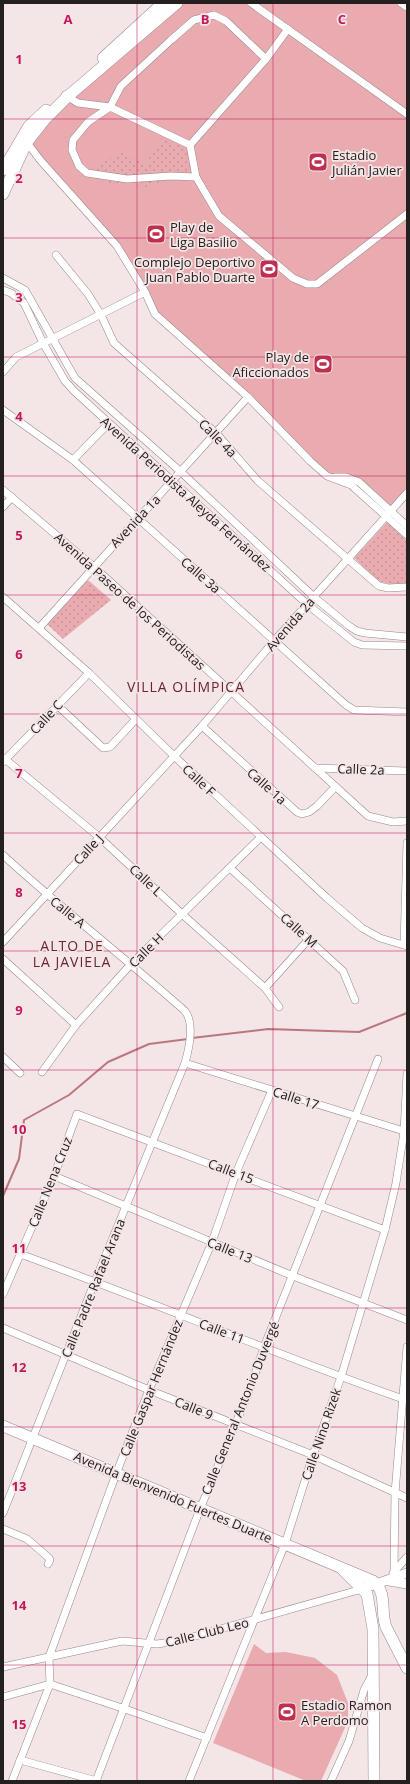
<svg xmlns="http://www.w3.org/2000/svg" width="410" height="1784" viewBox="0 0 410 1784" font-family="'Open Sans',sans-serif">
  <defs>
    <pattern id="park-dots" width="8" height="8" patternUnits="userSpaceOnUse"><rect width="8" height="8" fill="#e9abb0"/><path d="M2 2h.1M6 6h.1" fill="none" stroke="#c89397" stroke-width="1.8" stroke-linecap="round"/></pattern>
  </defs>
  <rect width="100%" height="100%" fill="#f4e5e6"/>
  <g fill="#e9abb0">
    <path d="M 178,3 L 400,3 L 407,8 L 407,492 L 386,516 L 351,485 L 327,476 L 270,418 L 155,314 L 117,246 L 28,141 L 61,103 Z"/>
    <path d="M 254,1644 L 266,1653 L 286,1652 L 315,1658 L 337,1675 L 348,1703 L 348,1721 L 321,1781 L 306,1781 L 213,1743 Z"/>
  </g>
  <g fill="url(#park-dots)">
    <path d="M 161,138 L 187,148 L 191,172 L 148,187 L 98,181 L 92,170 L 120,152 L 146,164 Z"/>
    <path d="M 387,522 L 407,541 L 407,584 L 390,584 L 378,581 L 354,558 Z"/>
    <path d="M 88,580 L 111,600 L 63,639 L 47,624 Z"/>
  </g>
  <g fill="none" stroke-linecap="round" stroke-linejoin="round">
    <g stroke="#bc767d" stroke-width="2">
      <path d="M 192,1038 L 268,1029 L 359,1032 L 407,1013"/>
      <path d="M 3,1196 L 19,1159 L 24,1120 L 69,1095 L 108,1062 L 149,1044 L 188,1039"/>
    </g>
    <g stroke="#968889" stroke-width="8">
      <g id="minor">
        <path d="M 251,3 L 407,114"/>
        <path d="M 401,3 L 407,7"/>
        <path d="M 65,95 L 78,103 L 110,107 L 190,145"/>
        <path d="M 25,140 L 41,161 L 117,246 L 145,292 L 155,314 L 248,397 L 310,461 L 327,476 L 351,485 L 407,535"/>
        <path d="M 190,145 L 196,177 L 219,216 L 293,278 L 307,284 L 317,284 L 407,214"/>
        <path d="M 190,145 L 266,59 L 288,29"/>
        <path d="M 196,177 L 171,176 L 127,179 L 87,173 L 79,166 L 72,150 L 73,140 L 88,122 L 110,107 L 121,86 L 171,40 L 194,20 L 214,15 L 226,21 L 266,59"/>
        <path d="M 56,255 L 88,294 L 101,315 L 114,343 L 216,433 L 258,481 L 379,586 L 388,588 L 407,587"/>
        <path d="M 3,278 L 25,290 L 75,378 L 181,472 L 314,597 L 349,626 L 357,631 L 365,633 L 407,637"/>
        <path d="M 3,290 L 11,293 L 24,303 L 43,343 L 65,381 L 74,391 L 308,605 L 354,642 L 362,645 L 407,646"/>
        <path d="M 3,372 L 16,357 L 145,292"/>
        <path d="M 3,410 L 73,460 L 346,705 L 354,710 L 407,712"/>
        <path d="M 73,460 L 108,424"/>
        <path d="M 335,477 L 346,477 L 359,482 L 407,526"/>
        <path d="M 3,490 L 94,567 L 368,816 L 393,822 L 407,821"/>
        <path d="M 3,507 L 12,497"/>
        <path d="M 3,597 L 89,673 L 174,756 L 327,898 L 362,928 L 380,938 L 407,946"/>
        <path d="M 39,628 L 248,397"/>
        <path d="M 57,705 L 103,748 L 110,747 L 136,719"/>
        <path d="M 202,726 L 297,812 L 302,814 L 309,812 L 317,806 L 335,787"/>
        <path d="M 5,759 L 99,837 L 182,914 L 265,988 L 279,1007"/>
        <path d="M 3,762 L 89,673"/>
        <path d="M 315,768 L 407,771"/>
        <path d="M 3,855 C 62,909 125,958 185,1011 C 195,1024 189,1049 185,1063 L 95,1281 L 3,1513"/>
        <path d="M 230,868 L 343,971 L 355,1000"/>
        <path d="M 3,942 L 202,726 L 275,640 L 407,493"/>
        <path d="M 404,945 L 407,843"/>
        <path d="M 3,959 L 76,1025"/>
        <path d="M 265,988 L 309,939"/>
        <path d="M 3,1057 L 20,1073"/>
        <path d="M 185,1063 L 407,1132"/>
        <path d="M 42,1072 L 76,1025 L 131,964 L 261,837"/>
        <path d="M 54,1176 L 293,1276 L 407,1320"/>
        <path d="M 20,1254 C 148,1300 274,1354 403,1399"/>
        <path d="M 3,1294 L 54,1176 L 77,1114 L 385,1230"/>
        <path d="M 3,1328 L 149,1390 L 313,1455 L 407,1498"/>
        <path d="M 3,1529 L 27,1539 L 49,1558 L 50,1560 L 48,1564"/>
        <path d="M 394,1571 L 395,1493 L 407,1347"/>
        <path d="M 393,1573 L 407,1557"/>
        <path d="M 3,1667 L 122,1641 L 157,1644 L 178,1641 L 362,1589"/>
        <path d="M 3,1697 L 50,1684 L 125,1709 L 207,1738"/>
        <path d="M 20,1760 L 97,1781"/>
        <path d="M 12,1781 L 50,1684 L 49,1657 L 116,1474 L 149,1390 L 212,1242 L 236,1173 L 272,1090"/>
        <path d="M 96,1781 L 200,1509 L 250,1389 L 264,1347 L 378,1059"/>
        <path d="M 189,1781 L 285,1544 L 313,1455 L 341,1377 L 385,1230 L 396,1183 L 404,1132 L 407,1074"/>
        <path d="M 331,1781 L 349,1741 L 364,1690 L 372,1675"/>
      </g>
    </g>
    <g stroke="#968889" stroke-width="10">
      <g id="tertiary">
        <path d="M 389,1581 L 407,1584"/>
        <path d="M 362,1589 L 407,1573"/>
      </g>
    </g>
    <g stroke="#968889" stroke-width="12">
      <g id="primary">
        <path d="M 103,58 L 163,3"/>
        <path d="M 3,170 L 29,126 L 46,110"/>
        <path d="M 3,194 L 27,142 L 45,119 L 67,97 L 177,3"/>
        <path d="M 3,1426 L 373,1581 C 388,1593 380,1611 386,1627 L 407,1668"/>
        <path d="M 342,1569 L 367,1594 L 373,1629 L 374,1781"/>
      </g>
    </g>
    <use href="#minor" stroke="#fff" stroke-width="7"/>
    <use href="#tertiary" stroke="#fff" stroke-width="9"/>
    <use href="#primary" stroke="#fff" stroke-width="11"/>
  </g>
  <path fill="none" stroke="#c2185b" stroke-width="1" stroke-opacity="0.55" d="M 137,3 L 137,1781M 273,3 L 273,1781M 3,119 L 407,119M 3,238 L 407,238M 3,357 L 407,357M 3,476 L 407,476M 3,595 L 407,595M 3,714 L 407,714M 3,833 L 407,833M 3,951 L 407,951M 3,1070 L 407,1070M 3,1189 L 407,1189M 3,1308 L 407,1308M 3,1427 L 407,1427M 3,1546 L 407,1546M 3,1665 L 407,1665"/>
  <defs>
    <g id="stadium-square" transform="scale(1)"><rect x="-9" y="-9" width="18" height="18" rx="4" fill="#bf2f4f" stroke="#f4e5e6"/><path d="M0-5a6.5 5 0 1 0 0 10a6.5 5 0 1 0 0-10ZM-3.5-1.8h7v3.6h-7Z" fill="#fff"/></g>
  </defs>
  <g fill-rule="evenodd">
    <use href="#stadium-square" x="318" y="162"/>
    <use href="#stadium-square" x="156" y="234"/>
    <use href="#stadium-square" x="269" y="269"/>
    <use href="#stadium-square" x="323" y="364"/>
    <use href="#stadium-square" x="287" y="1712"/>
  </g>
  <g text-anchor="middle" stroke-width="3.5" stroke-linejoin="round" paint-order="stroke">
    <g font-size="13" fill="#252020" stroke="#f4e5e6" text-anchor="start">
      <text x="332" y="160">Estadio<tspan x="332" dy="15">Julián Javier</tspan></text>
      <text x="170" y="232">Play de<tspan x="170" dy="15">Liga Basilio</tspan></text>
      <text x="255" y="267" text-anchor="end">Complejo Deportivo<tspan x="255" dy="15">Juan Pablo Duarte</tspan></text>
      <text x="309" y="362" text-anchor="end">Play de<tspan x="309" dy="15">Aficcionados</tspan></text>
      <text x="301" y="1710">Estadio Ramon<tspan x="301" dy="15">A Perdomo</tspan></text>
    </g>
    <g font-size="13" fill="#252020" stroke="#f4e5e6">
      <text transform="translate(218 438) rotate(45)" y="5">Calle 4a</text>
      <text transform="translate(186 494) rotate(42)" y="5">Avenida Periodista Aleyda Fernández</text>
      <text transform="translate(135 521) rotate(-47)" y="5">Avenida 1a</text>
      <text transform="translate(201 575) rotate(41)" y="5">Calle 3a</text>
      <text transform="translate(130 601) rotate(42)" y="5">Avenida Paseo de los Periodistas</text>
      <text transform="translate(290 624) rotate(-49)" y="5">Avenida 2a</text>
      <text transform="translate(46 717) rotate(-47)" y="5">Calle C</text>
      <text transform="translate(361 769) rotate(2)" y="5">Calle 2a</text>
      <text transform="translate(199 780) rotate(43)" y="5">Calle F</text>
      <text transform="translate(267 786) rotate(42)" y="5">Calle 1a</text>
      <text transform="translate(88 849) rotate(-47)" y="5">Calle J</text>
      <text transform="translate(146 880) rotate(43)" y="5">Calle L</text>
      <text transform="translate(68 912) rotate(39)" y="5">Calle A</text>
      <text transform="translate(299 930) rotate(42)" y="5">Calle M</text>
      <text transform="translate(146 950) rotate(-45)" y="5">Calle H</text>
      <text transform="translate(296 1098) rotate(18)" y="5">Calle 17</text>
      <text transform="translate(231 1171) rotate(21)" y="5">Calle 15</text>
      <text transform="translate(50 1182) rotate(-68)" y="5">Calle Nena Cruz</text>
      <text transform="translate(230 1250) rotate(22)" y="5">Calle 13</text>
      <text transform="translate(93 1288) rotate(-68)" y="5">Calle Padre Rafael Arana</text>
      <text transform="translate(222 1331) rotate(21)" y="5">Calle 11</text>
      <text transform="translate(151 1388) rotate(-68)" y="5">Calle Gaspar Hernández</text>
      <text transform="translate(194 1408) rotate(22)" y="5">Calle 9</text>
      <text transform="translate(240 1408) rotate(-68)" y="5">Calle General Antonio Duvergé</text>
      <text transform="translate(321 1434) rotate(-71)" y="5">Calle Nino Rizek</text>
      <text transform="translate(173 1497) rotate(23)" y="5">Avenida Bienvenido Fuertes Duarte</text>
      <text transform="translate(207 1632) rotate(-14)" y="5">Calle Club Leo</text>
    </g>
    <g font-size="14" letter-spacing="1" fill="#6a2531" stroke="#f4e5e6">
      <text x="186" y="692">VILLA OLÍMPICA</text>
      <text x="72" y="951">ALTO DE<tspan x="72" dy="16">LA JAVIELA</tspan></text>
    </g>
  </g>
  <g font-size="13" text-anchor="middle" font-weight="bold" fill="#c2185b" stroke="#f4e5e6" stroke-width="3.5" stroke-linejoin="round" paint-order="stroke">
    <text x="68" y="24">A</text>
    <text x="205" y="24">B</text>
    <text x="342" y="24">C</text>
    <text x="19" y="64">1</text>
    <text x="19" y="183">2</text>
    <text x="19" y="302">3</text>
    <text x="19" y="421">4</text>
    <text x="19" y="540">5</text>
    <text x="19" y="659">6</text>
    <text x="19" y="778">7</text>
    <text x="19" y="897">8</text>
    <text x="19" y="1015">9</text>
    <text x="19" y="1134">10</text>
    <text x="19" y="1253">11</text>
    <text x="19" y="1372">12</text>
    <text x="19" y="1491">13</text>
    <text x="19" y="1610">14</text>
    <text x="19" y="1729">15</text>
  </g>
  <rect width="410" height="1784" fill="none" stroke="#252020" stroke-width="8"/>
</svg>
